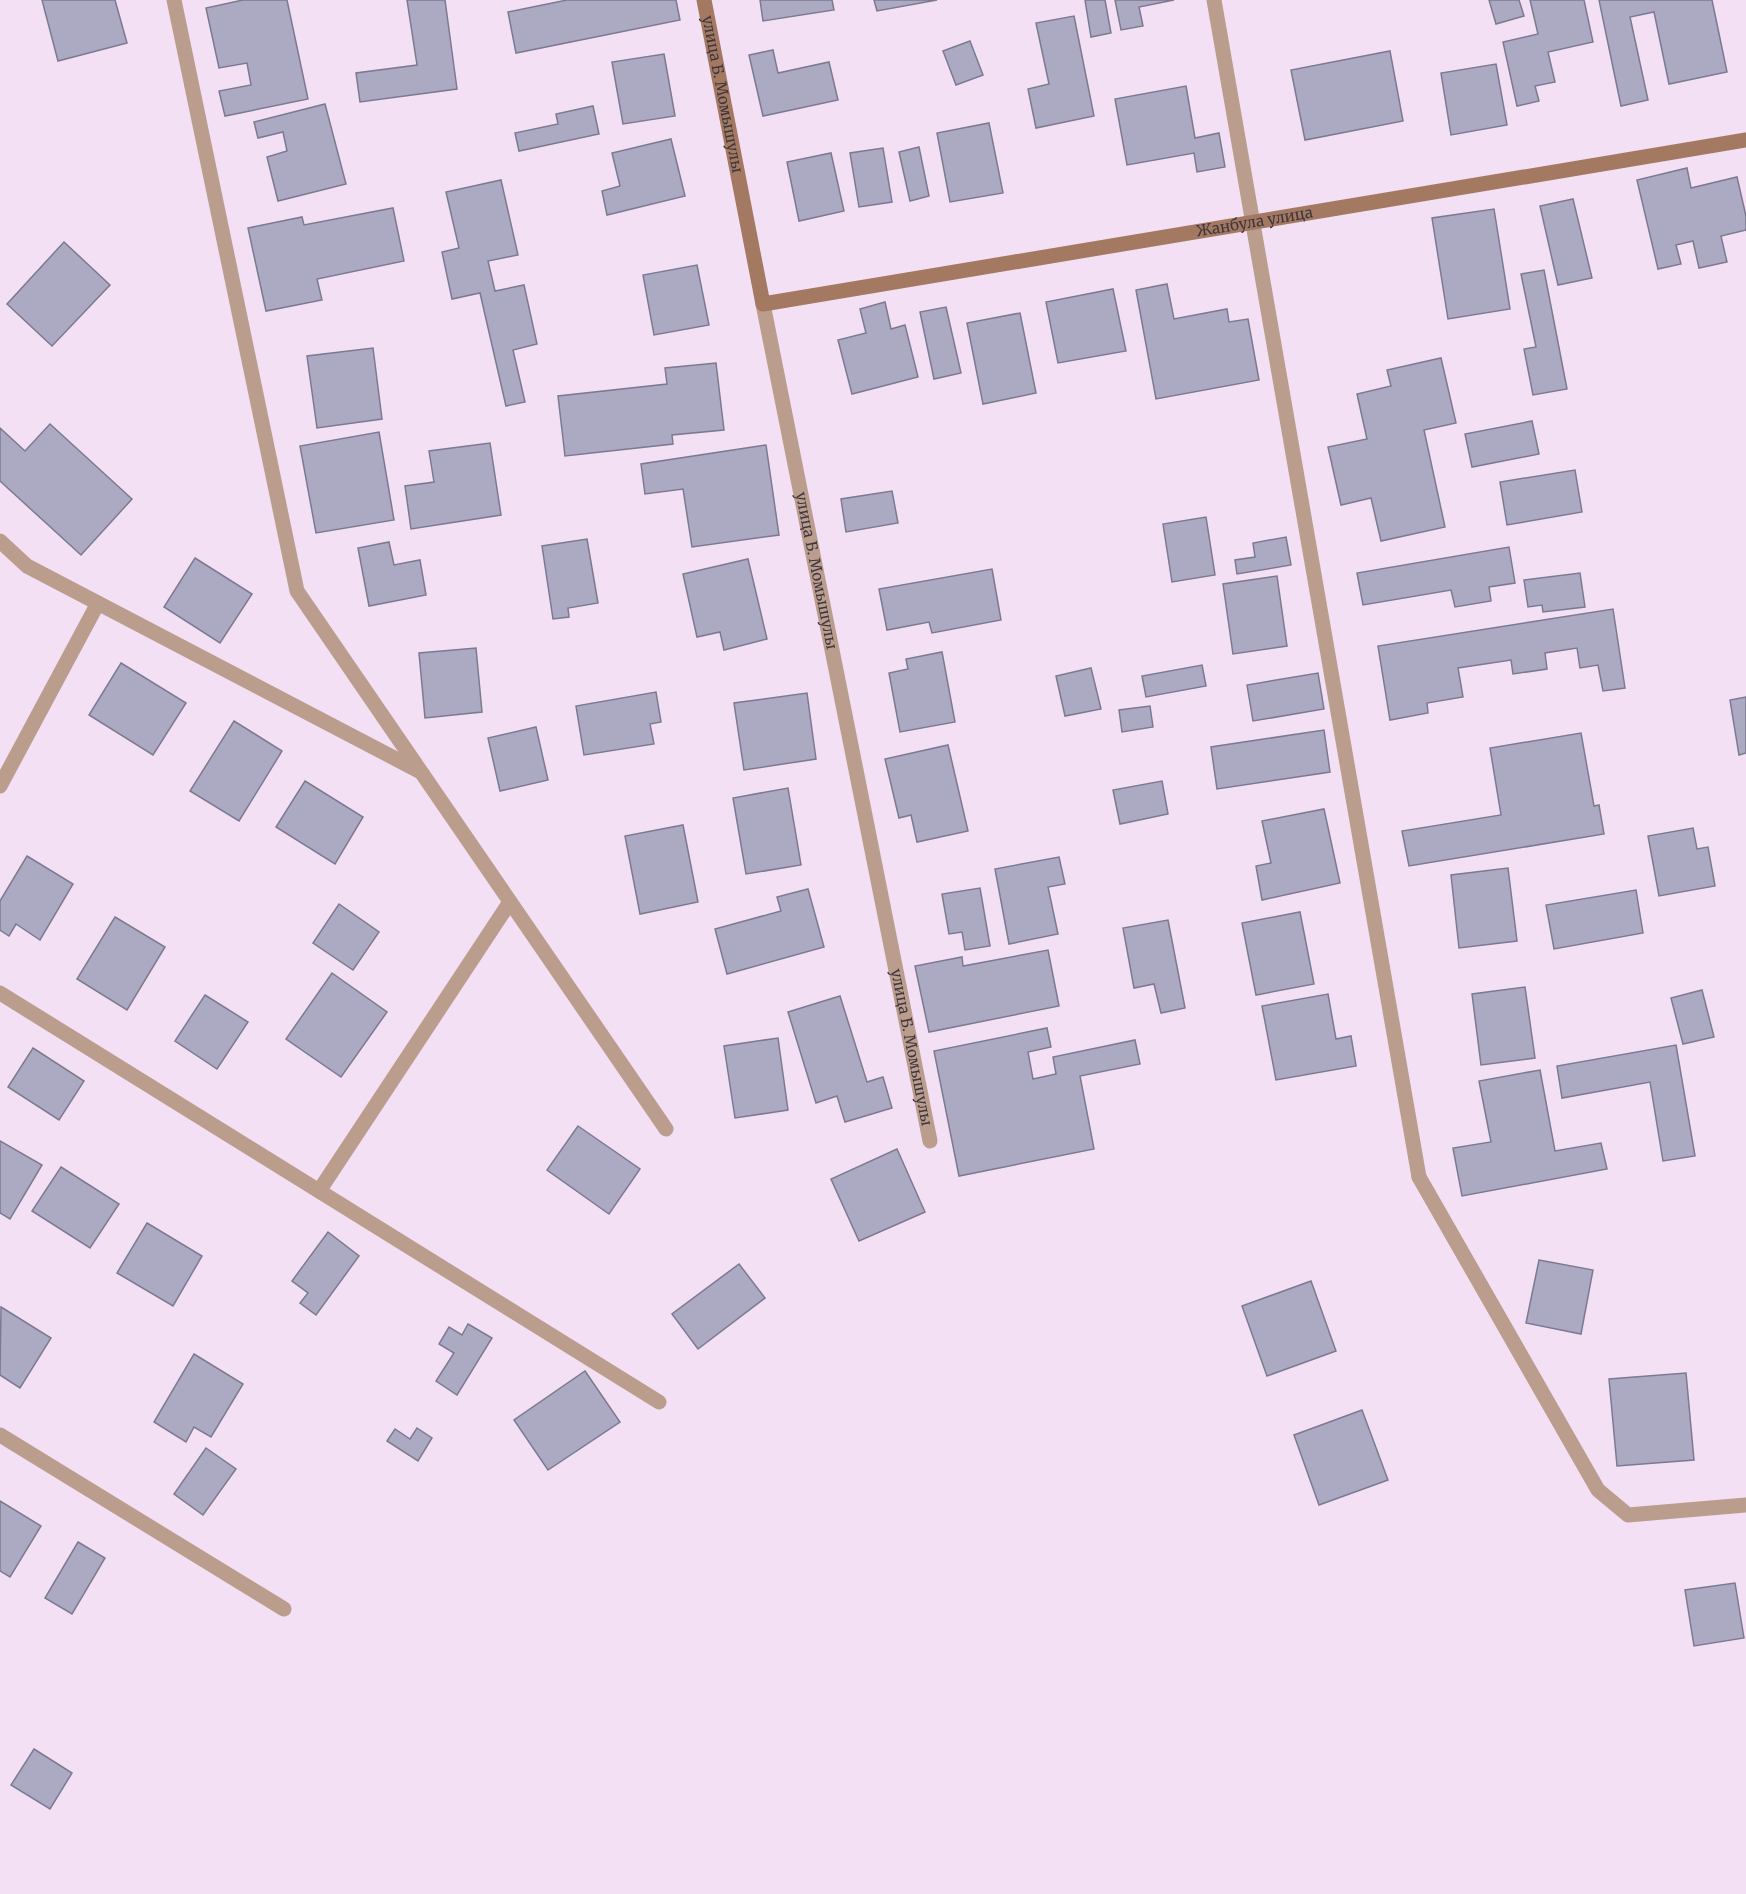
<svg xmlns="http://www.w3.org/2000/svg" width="1746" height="1894" viewBox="0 0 1746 1894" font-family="Merriweather,serif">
  <rect width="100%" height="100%" fill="#f3e0f5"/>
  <g fill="#acaac2" stroke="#7c7a91" stroke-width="1.5">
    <path d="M 42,0 L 115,0 L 127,43 L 58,61 Z"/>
    <path d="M 243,0 L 287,0 L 308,99 L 225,116 L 219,91 L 251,85 L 247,63 L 219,68 L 206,8 Z"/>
    <path d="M 407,0 L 445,0 L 457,89 L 360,102 L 356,73 L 417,65 Z"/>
    <path d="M 567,0 L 676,0 L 680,20 L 516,53 L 508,12 Z"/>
    <path d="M 760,0 L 832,0 L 834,10 L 763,21 Z"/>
    <path d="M 874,0 L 937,0 L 877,11 Z"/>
    <path d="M 1085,0 L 1105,0 L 1111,33 L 1091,37 Z"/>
    <path d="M 1115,0 L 1174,0 L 1139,7 L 1143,26 L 1121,30 Z"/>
    <path d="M 1489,0 L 1519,0 L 1524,16 L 1496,24 Z"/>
    <path d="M 1530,0 L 1584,0 L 1593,42 L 1548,52 L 1555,82 L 1535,86 L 1539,101 L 1517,106 L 1503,42 L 1538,34 Z"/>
    <path d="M 1599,0 L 1712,0 L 1727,72 L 1669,84 L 1654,12 L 1630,17 L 1648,100 L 1621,106 Z"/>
    <path d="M 1074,16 L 1094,116 L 1036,128 L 1028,89 L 1049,84 L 1036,23 Z"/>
    <path d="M 970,41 L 983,75 L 956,85 L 943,51 Z"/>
    <path d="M 773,50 L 778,73 L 829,62 L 838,100 L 763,116 L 749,55 Z"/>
    <path d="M 1390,51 L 1403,121 L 1305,140 L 1291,70 Z"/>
    <path d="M 664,54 L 675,116 L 623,124 L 612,62 Z"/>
    <path d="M 1496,64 L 1507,125 L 1451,135 L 1441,73 Z"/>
    <path d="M 1186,86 L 1195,138 L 1219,133 L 1225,167 L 1197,172 L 1194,153 L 1127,165 L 1115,99 Z"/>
    <path d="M 325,104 L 346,184 L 278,201 L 267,157 L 287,151 L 283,132 L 258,138 L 254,122 Z"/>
    <path d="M 593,106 L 599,134 L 519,151 L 515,133 L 558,124 L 556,114 Z"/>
    <path d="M 989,123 L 1003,193 L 950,202 L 937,133 Z"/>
    <path d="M 671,139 L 685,196 L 607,215 L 602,191 L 620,186 L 612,153 Z"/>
    <path d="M 919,147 L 929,196 L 910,201 L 899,152 Z"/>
    <path d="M 883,148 L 892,202 L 859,207 L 850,153 Z"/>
    <path d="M 831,153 L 844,211 L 799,221 L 787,162 Z"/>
    <path d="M 1687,168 L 1691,188 L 1737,177 L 1746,216 L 1746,230 L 1721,236 L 1727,262 L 1699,268 L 1693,241 L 1676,245 L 1681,264 L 1658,269 L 1637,180 Z"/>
    <path d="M 501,180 L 518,255 L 488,261 L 495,291 L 524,285 L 537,344 L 513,350 L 525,402 L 506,406 L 480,293 L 452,299 L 442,252 L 459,248 L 446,192 Z"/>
    <path d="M 1573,199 L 1592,278 L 1558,285 L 1540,206 Z"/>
    <path d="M 393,208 L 404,261 L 317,279 L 322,300 L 266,311 L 248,228 L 302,217 L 304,225 Z"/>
    <path d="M 1494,209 L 1510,309 L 1448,319 L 1432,218 Z"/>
    <path d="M 64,242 L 110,285 L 52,346 L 7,304 Z"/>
    <path d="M 697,265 L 709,325 L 654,335 L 643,275 Z"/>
    <path d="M 1544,270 L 1567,389 L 1533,395 L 1524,349 L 1536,347 L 1521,274 Z"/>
    <path d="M 1167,284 L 1174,319 L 1227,309 L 1229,322 L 1248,319 L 1259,380 L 1156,399 L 1136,290 Z"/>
    <path d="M 1113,289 L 1126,351 L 1058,363 L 1046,302 Z"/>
    <path d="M 885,302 L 891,329 L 905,325 L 918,377 L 852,394 L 838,340 L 866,333 L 860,309 Z"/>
    <path d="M 946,307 L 961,373 L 934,379 L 920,312 Z"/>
    <path d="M 1020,313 L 1036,393 L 983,404 L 967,323 Z"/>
    <path d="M 373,348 L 382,419 L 317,428 L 307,356 Z"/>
    <path d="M 1441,358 L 1456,423 L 1424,430 L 1445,527 L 1381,541 L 1371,498 L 1341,505 L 1328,447 L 1367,439 L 1357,394 L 1391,386 L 1387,370 Z"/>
    <path d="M 716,363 L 724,430 L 672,435 L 673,444 L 565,456 L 558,396 L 667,384 L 665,368 Z"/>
    <path d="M 1532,421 L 1539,454 L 1472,467 L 1465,434 Z"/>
    <path d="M 50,424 L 132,499 L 81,555 L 0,481 L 0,428 L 25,451 Z"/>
    <path d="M 379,432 L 394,520 L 316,533 L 300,446 Z"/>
    <path d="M 490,443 L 501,515 L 411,529 L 405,486 L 434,482 L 429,451 Z"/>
    <path d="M 766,445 L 779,535 L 692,547 L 683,489 L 645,494 L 641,464 Z"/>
    <path d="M 1575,470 L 1582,512 L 1507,525 L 1500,482 Z"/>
    <path d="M 892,491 L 898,523 L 846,532 L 841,499 Z"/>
    <path d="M 1206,517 L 1215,575 L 1172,582 L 1163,524 Z"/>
    <path d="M 1286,537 L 1291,565 L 1237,574 L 1235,560 L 1255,557 L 1253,543 Z"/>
    <path d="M 587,539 L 598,603 L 568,608 L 569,617 L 553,619 L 542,546 Z"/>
    <path d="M 389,542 L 394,565 L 420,560 L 426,595 L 369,606 L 358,548 Z"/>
    <path d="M 1509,547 L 1515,583 L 1489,587 L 1491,601 L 1455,607 L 1451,590 L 1363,605 L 1357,573 Z"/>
    <path d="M 195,558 L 252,594 L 220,643 L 164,607 Z"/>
    <path d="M 748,559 L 767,639 L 724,650 L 720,632 L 697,637 L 683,574 Z"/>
    <path d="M 992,569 L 1001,620 L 932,633 L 929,622 L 887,630 L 879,589 Z"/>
    <path d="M 1580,573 L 1585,607 L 1543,612 L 1542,605 L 1528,607 L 1524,580 Z"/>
    <path d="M 1277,576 L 1287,646 L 1233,654 L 1223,584 Z"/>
    <path d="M 1613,609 L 1625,688 L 1603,691 L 1598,665 L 1580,668 L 1577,648 L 1545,653 L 1547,669 L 1513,674 L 1511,660 L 1458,668 L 1463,697 L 1427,703 L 1428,713 L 1390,720 L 1378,646 Z"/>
    <path d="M 476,648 L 482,712 L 425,718 L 419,653 Z"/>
    <path d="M 942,652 L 955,722 L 900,732 L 889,673 L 908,669 L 906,659 Z"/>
    <path d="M 121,663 L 186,703 L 153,755 L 89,715 Z"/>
    <path d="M 1202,665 L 1206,686 L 1146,697 L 1142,676 Z"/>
    <path d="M 1091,668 L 1101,709 L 1065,716 L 1056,676 Z"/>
    <path d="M 1318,673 L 1324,709 L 1253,721 L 1247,685 Z"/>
    <path d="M 656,692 L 661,722 L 650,724 L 654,744 L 584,755 L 576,706 Z"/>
    <path d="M 807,693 L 816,759 L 744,770 L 734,703 Z"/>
    <path d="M 1746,697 L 1746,753 L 1739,755 L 1730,700 Z"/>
    <path d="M 1150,706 L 1153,727 L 1122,732 L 1119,710 Z"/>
    <path d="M 234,721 L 282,751 L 239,821 L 190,791 Z"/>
    <path d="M 536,727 L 548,780 L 500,791 L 488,738 Z"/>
    <path d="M 1324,730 L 1330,772 L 1217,789 L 1211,747 Z"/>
    <path d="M 1581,733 L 1594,806 L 1599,805 L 1604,834 L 1409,866 L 1402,831 L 1501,815 L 1490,748 Z"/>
    <path d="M 948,745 L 968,831 L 917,842 L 911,815 L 899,818 L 885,759 Z"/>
    <path d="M 305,781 L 363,817 L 335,864 L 276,827 Z"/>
    <path d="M 1162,781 L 1168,814 L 1120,824 L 1113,790 Z"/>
    <path d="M 788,788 L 801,865 L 746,874 L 733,798 Z"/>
    <path d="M 1324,809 L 1340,883 L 1262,900 L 1256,866 L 1271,863 L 1262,821 Z"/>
    <path d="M 683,825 L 698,902 L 640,914 L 625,836 Z"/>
    <path d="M 1693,828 L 1697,849 L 1708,847 L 1715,886 L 1659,896 L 1648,836 Z"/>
    <path d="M 27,856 L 73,884 L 40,940 L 16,924 L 9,936 L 0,930 L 0,901 Z"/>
    <path d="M 1059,857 L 1065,884 L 1048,887 L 1058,934 L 1009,944 L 995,869 Z"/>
    <path d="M 1508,868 L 1517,941 L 1459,948 L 1451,875 Z"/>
    <path d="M 980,888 L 990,946 L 965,950 L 962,932 L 949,934 L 942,894 Z"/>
    <path d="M 808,889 L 824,947 L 727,974 L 715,929 L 781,911 L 777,897 Z"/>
    <path d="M 1636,890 L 1643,933 L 1554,949 L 1546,905 Z"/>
    <path d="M 339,904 L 379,932 L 353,970 L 313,943 Z"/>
    <path d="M 1300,912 L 1314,984 L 1256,995 L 1242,923 Z"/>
    <path d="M 115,917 L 165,947 L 127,1010 L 77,979 Z"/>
    <path d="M 1168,920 L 1185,1008 L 1161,1013 L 1154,984 L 1134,988 L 1123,928 Z"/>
    <path d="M 1048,950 L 1059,1006 L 929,1032 L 915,966 L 962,957 L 963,966 Z"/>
    <path d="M 332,973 L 387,1012 L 341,1077 L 286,1039 Z"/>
    <path d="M 1525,987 L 1535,1058 L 1481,1065 L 1472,994 Z"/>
    <path d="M 1702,990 L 1714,1037 L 1683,1044 L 1671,998 Z"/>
    <path d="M 1328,994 L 1336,1039 L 1351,1036 L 1356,1066 L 1276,1080 L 1262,1006 Z"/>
    <path d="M 205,995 L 248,1022 L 217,1069 L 175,1041 Z"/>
    <path d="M 840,996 L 867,1082 L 883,1077 L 892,1108 L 845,1122 L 837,1096 L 816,1103 L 788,1012 Z"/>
    <path d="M 1047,1028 L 1051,1047 L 1028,1052 L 1033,1079 L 1056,1074 L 1053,1057 L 1135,1040 L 1140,1064 L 1080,1076 L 1094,1149 L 959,1176 L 934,1051 Z"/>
    <path d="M 778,1038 L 788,1110 L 735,1118 L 724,1046 Z"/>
    <path d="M 1676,1045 L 1695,1156 L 1663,1161 L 1650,1082 L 1562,1098 L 1557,1066 Z"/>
    <path d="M 33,1048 L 84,1081 L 59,1120 L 8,1087 Z"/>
    <path d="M 1540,1070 L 1555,1151 L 1601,1143 L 1607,1169 L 1462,1196 L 1453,1148 L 1491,1142 L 1479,1081 Z"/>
    <path d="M 578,1126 L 640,1169 L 609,1214 L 547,1170 Z"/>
    <path d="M 0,1141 L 42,1165 L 10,1219 L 0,1213 Z"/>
    <path d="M 897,1149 L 925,1212 L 859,1241 L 831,1179 Z"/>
    <path d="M 61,1167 L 119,1204 L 90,1248 L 32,1211 Z"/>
    <path d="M 147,1223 L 202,1256 L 173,1306 L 117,1273 Z"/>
    <path d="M 328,1232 L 359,1256 L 316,1315 L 300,1303 L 308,1293 L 292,1281 Z"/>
    <path d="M 1539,1260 L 1593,1270 L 1581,1334 L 1526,1323 Z"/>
    <path d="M 739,1264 L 765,1298 L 698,1349 L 672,1314 Z"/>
    <path d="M 1311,1281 L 1336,1351 L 1267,1376 L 1242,1306 Z"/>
    <path d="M 1,1307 L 51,1338 L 20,1388 L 0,1375 Z"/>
    <path d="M 468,1324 L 492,1338 L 457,1395 L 436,1381 L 454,1353 L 439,1344 L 449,1327 L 462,1335 Z"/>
    <path d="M 194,1354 L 243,1384 L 211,1437 L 194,1427 L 186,1442 L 154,1422 Z"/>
    <path d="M 585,1371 L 620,1422 L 548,1470 L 514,1420 Z"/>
    <path d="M 1686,1373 L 1694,1460 L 1617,1466 L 1609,1379 Z"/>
    <path d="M 1362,1410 L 1388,1480 L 1319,1505 L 1294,1435 Z"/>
    <path d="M 417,1428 L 432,1438 L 418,1461 L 387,1441 L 395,1429 L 410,1439 Z"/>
    <path d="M 206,1448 L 236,1469 L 203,1515 L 174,1494 Z"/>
    <path d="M 0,1501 L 41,1526 L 10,1577 L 0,1571 Z"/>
    <path d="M 78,1542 L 105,1558 L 72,1614 L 45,1598 Z"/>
    <path d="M 1735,1583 L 1744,1638 L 1694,1646 L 1685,1590 Z"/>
    <path d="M 34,1749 L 72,1773 L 50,1809 L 11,1785 Z"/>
  </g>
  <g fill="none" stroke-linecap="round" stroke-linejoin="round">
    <path stroke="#bb9d8e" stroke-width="15" d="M 1419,1177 L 1598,1490 L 1628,1515 L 1746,1505"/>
    <g stroke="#bb9d8e" stroke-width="15">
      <path d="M 174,0 L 297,591 L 666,1129"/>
      <path d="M 1214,0 L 1419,1177"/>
      <path id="s1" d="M 763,304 L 930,1141"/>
      <path d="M 0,541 L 27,566 L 419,771"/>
      <path d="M 0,786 L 98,603"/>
      <path d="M 0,993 L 659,1402"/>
      <path d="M 319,1191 L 510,902"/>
      <path d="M 0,1435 L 284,1609"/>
    </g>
    <path stroke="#a47962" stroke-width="15" id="s2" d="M 704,0 L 763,304 L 1746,140"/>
  </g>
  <g text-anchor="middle" stroke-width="5" stroke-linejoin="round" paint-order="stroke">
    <g font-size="15" fill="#3d363e" stroke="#f3e0f5">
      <text dy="5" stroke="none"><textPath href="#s2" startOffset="96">улица Б. Момышулы</textPath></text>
      <text dy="5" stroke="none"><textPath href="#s2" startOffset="808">Жанбула улица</textPath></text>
      <text dy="5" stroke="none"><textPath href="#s1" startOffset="272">улица Б. Момышулы</textPath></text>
      <text dy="5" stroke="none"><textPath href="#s1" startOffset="758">улица Б. Момышулы</textPath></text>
    </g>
  </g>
</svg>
